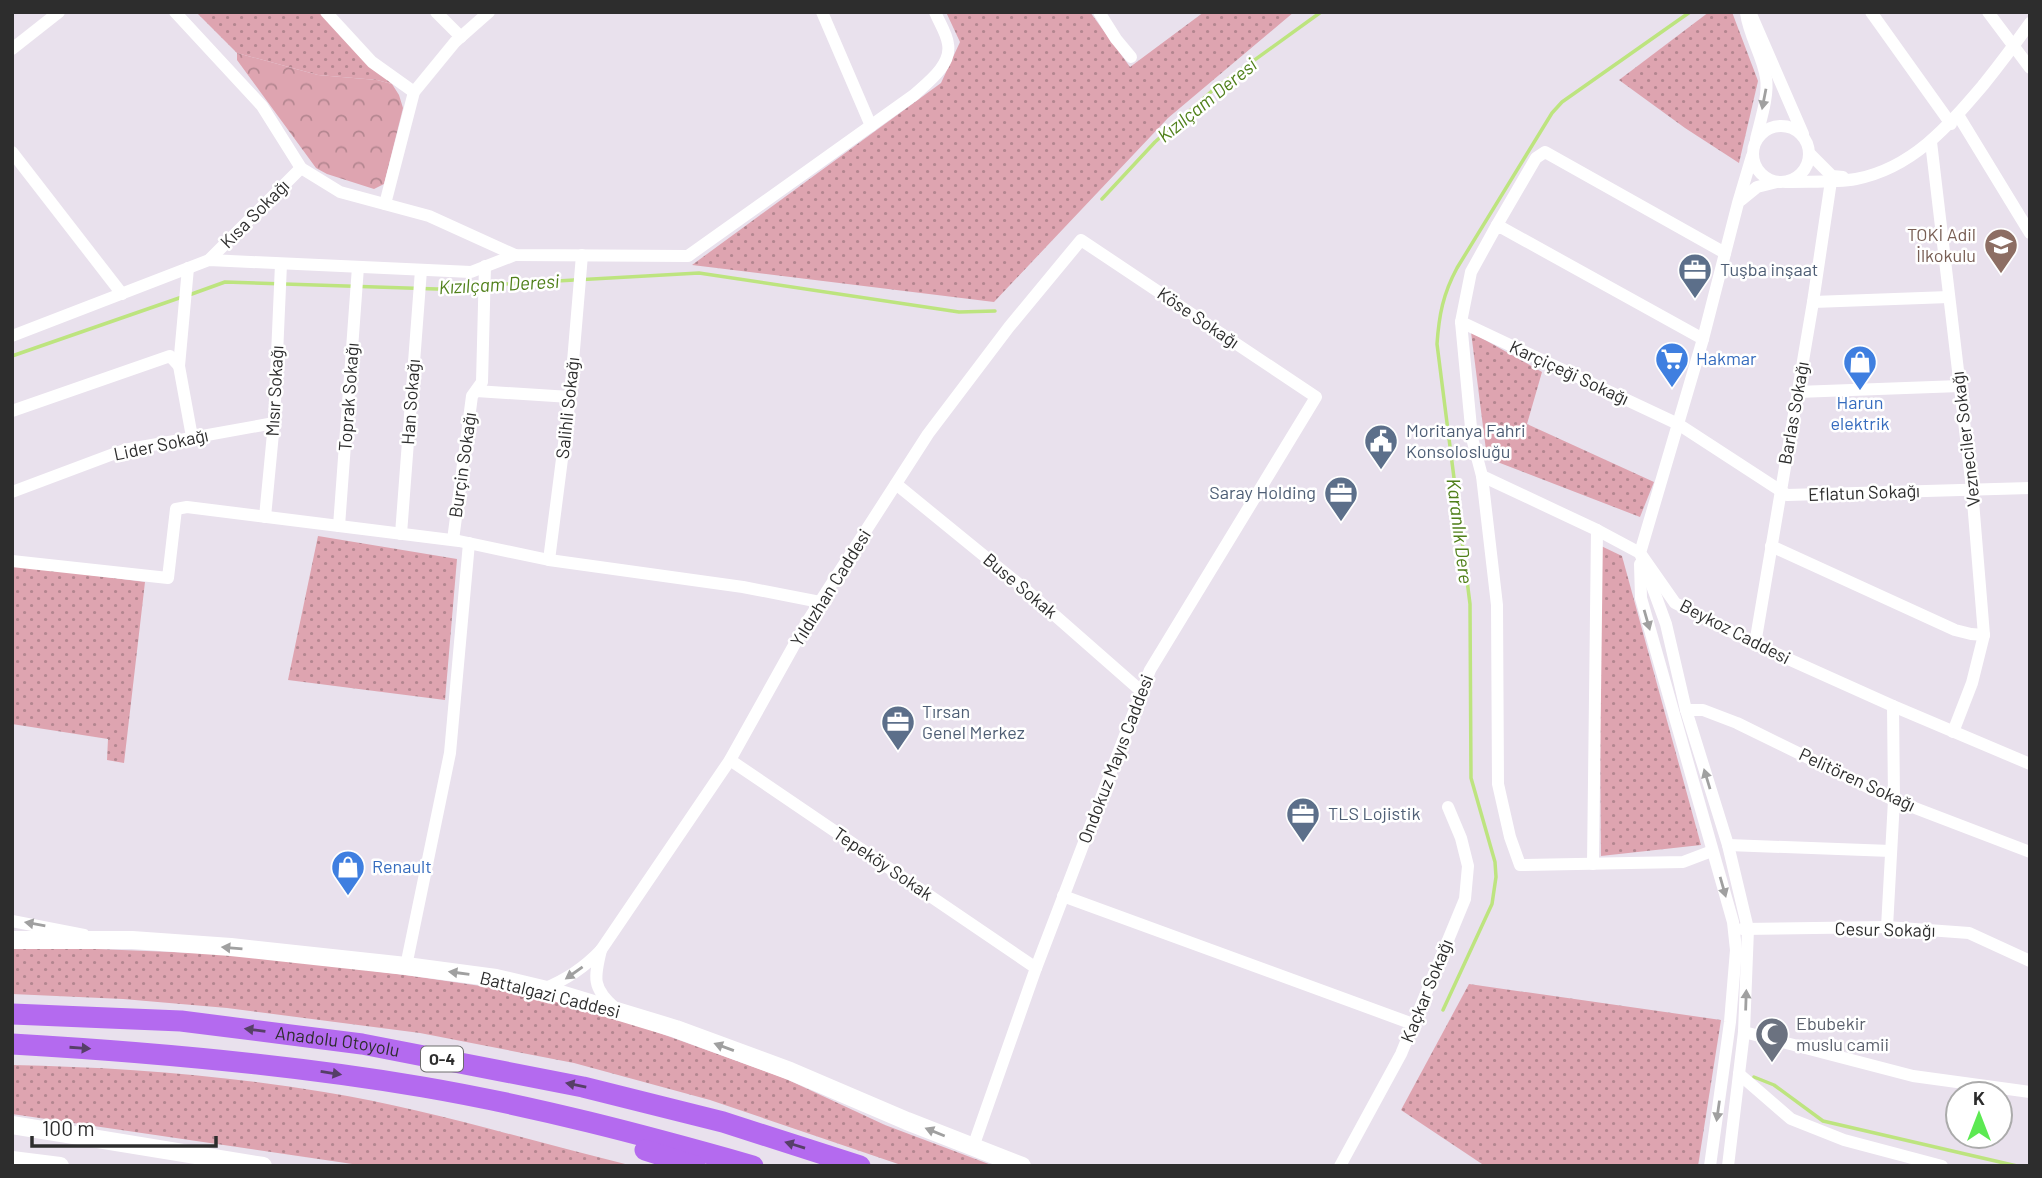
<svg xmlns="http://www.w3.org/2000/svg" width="2042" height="1178" viewBox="0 0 2042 1178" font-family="Barlow,sans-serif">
  <defs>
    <pattern id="grass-dots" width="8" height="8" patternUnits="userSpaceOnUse" patternTransform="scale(1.75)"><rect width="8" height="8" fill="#dea4b0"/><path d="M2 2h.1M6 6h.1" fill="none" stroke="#b48690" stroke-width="1.8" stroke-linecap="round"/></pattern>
    <pattern id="forest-crowns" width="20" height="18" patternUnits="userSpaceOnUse" patternTransform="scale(1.75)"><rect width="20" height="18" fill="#dea4b0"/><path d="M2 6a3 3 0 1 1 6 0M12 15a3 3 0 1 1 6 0" fill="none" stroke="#b48690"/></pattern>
  </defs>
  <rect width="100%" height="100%" fill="#e9e1ed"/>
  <g fill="url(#grass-dots)">
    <path d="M 196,12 L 319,12 L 392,84 L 377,80 L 318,75 L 237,53 Z"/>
    <path d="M 946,12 L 1090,12 L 1130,67 L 1204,12 L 1294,12 L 1168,118 L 994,302 L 692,265 L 941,83 L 960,42 Z"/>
    <path d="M 1709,12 L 1732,12 L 1758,81 L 1739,163 L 1685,128 L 1619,80 Z"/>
    <path d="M 1471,332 L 1542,372 L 1527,424 L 1654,482 L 1640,517 L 1487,458 Z"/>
    <path d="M 318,536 L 457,559 L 445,700 L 288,680 Z"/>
    <path d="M 1599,545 L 1622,556 L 1701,845 L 1601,856 Z"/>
    <path d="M 12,565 L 145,582 L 124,763 L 107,760 L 108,739 L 12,724 Z"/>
    <path d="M 72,948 L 246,955 L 405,975 L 529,993 L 651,1030 L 784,1078 L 885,1125 L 994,1166 L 904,1166 L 710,1100 L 574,1063 L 420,1033 L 227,1008 L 123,999 L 12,994 L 12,949 Z"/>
    <path d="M 1469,984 L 1721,1020 L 1698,1166 L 1485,1166 L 1401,1110 Z"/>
    <path d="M 12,1065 C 116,1067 221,1075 324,1092 C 428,1109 530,1141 633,1166 L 366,1166 L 12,1114 Z"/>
  </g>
  <path fill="url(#forest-crowns)" d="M 237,53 L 318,75 L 377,80 L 392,84 L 399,95 L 403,108 L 384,184 L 374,189 L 327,174 L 316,168 L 237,60 Z"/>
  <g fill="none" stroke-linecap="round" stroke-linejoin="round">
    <g stroke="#bde47f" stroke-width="3.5">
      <path d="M 1102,199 L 1155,142 L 1213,90 L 1321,12"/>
      <path d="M 488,285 L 699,273 L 959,312 L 995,311"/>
      <path d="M 189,295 L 225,282 L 437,289 L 480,286"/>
      <path d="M 12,356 L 182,297"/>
      <path d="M 1443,1010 L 1492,904 L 1496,877 L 1495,862 L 1471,778 L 1470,604 L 1437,344 C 1439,315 1443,294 1457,268 L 1552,113 L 1562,102 L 1690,12"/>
      <path d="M 1754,1077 L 1774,1085 L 1823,1121 L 2017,1166"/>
    </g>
    <g stroke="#fff" stroke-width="12">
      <path d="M 175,12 L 262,106 L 301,168 L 340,192 L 429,216 L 515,255 L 688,256 L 914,95 C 927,83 952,65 948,44 C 947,34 939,22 935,12"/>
      <path d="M 326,12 L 372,62 L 414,92"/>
      <path d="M 436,12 L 461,37"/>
      <path d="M 822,12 L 871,126"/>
      <path d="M 1099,12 L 1116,39 L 1131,57"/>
      <path d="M 1750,12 L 1803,134"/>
      <path d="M 1871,12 L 1951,124"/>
      <path d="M 1988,12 L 2030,68"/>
      <path d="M 1746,13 C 1749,36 1763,56 1766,78 C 1769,95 1760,122 1756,139"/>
      <path d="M 12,49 L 59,12"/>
      <path d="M 1958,115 L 2030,233"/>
      <circle cx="1781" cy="154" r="28"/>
      <path d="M 1931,142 L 1972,489 L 1984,635 L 1972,683 L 1953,732"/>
      <path d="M 12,152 L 122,294"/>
      <path d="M 1810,154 L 1832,176 L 1843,177"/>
      <path d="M 1752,156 L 1738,203 L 1703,339 L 1640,553 L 1675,603 L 1755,644 L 1893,706 L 2030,764"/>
      <path d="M 1786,182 C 1809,181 1834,183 1856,179 C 1913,168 1949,125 1984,84 C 2000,64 2015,44 2030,23"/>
      <path d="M 1741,200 L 1757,187 L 1777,182"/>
      <path d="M 385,204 L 414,92 L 455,42 L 489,12"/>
      <path d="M 1497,225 L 1536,158 L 1545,152 L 1725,253"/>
      <path d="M 209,260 L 301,168"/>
      <path d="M 188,268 L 179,366 L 192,437"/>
      <path d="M 1813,302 L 1949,297"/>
      <path d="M 1461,322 L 1678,424 L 1787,495 L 2030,488"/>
      <path d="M 12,336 L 209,260 L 471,272 L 515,255"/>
      <path d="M 1703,339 L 1497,225 L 1471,272 L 1461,322 L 1472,438 L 1482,476 L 1597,530 L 1640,553 L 1666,624 L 1686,710 L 1728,845 L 1748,929 L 1744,1032 L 1728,1166"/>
      <path d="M 476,391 L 570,397"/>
      <path d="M 1797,392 L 1960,386"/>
      <path d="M 12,411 L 170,356 L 179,366"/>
      <path d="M 1482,476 L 1497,605 L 1498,784 L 1510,837 L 1520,865 L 1683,862 L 1712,851"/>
      <path d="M 896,484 L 1026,590 L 1141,691"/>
      <path d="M 12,492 L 124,450 L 274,423"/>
      <path d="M 265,517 L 274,423 L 281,264"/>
      <path d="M 339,526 L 358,267"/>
      <path d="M 401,534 L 421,270"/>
      <path d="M 453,540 L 472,396 L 482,382 L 485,266"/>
      <path d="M 1771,546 L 1955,630 L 1971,634 L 1984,635"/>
      <path d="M 549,560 L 570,397 L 582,255"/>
      <path d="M 12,561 L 168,578 L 176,509 L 187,507 L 459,541 L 549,560 L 743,587 L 820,602"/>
      <path d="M 1640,564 L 1641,598 L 1733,922 L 1736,950 L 1730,1022 L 1710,1166"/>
      <path d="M 1755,644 L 1813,302 L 1831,181"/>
      <path d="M 1686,710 L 1703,710 L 1737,723 L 1894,800 L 2030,852"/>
      <path d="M 730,760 L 1036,968"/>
      <path d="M 1728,845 L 1891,851"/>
      <path d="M 1593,864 L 1597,530"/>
      <path d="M 1063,896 L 1413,1024"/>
      <path d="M 12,921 L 84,935"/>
      <path d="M 1887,927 L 1894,800 L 1893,706"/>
      <path d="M 1742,929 L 1887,927 L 1969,933 L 2030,961"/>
      <path d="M 601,950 C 594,978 592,988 615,1008"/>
      <path d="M 406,966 L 450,753 L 469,543"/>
      <path d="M 543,989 C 566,980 584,968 601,950 L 730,760 L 807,622 L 928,434 L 1009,327 L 1081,240 L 1316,397 L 1150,670 L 1036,968 L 973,1147"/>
      <path d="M 1744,1032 L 1913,1076 L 2030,1092"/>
      <path d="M 1739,1074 L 1791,1119 L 1844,1140 L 1942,1166"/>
      <path d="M 1340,1166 L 1401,1054 L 1465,899 L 1468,866 L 1461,838 L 1448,807"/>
    </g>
    <g stroke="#fff" stroke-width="18">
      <path d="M 12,940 L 132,940 L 231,947 L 406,966 L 496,978 L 551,991 L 676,1029 L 790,1071 L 907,1121 L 1022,1166"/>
      <path d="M 12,1125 L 263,1166"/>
      <path d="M 12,1160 L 60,1166"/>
    </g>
    <g stroke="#b46aef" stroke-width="21">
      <path id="s1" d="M 12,1014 L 181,1021 L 362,1044 L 583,1087 L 723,1122 L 860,1166"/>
      <path d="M 12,1044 C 150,1052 287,1064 423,1087 C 534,1106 644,1135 753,1166"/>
      <path d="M 645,1150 L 695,1166"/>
    </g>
  </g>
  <defs><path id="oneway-solid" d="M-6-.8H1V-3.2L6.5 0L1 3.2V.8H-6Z" transform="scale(1.75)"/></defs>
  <g fill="#a0a0a0">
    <use href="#oneway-solid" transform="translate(1764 99) rotate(101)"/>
    <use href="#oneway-solid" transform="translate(1647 620) rotate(74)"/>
    <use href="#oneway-solid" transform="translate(1707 779) rotate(-107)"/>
    <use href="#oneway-solid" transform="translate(1723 887) rotate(74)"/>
    <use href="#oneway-solid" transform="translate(35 924) rotate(-170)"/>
    <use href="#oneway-solid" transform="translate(232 948) rotate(-175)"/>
    <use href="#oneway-solid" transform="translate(459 973) rotate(-172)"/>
    <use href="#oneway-solid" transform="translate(574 973) rotate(145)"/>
    <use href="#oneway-solid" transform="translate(1746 1000) rotate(-88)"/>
    <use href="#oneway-solid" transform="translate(724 1047) rotate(-160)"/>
    <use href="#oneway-solid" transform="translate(1718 1111) rotate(98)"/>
    <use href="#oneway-solid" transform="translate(935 1132) rotate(-158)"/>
  </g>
  <g fill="#563f67">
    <use href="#oneway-solid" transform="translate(255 1030) rotate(-173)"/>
    <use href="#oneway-solid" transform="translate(80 1048) rotate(4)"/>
    <use href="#oneway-solid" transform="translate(331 1073) rotate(9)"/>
    <use href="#oneway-solid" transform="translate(576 1085) rotate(-168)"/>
    <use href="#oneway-solid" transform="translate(795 1145) rotate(-163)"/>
  </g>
  <defs>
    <g id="school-pin" transform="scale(1.75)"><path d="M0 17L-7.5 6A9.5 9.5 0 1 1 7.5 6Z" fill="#8d6e63" stroke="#fff"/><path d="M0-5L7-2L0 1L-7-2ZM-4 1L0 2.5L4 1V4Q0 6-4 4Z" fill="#fff"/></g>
    <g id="office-pin" transform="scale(1.75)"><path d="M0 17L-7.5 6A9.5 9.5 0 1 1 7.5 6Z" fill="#5c6f8a" stroke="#fff"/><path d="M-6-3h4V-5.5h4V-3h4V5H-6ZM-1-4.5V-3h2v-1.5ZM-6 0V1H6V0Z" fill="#fff"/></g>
    <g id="supermarket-pin" transform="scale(1.75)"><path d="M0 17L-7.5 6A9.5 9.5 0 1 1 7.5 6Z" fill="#3f7fe0" stroke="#fff"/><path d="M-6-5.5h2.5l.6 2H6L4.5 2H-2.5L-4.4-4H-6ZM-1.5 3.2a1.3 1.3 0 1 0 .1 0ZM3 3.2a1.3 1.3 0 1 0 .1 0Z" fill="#fff"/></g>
    <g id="shop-pin" transform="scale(1.75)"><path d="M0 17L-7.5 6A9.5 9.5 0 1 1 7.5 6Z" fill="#3f7fe0" stroke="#fff"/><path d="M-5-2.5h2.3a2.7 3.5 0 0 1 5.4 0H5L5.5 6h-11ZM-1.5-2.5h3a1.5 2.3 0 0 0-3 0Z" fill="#fff"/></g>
    <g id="civic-pin" transform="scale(1.75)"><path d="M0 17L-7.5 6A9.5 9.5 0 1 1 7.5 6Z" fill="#5c6f8a" stroke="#fff"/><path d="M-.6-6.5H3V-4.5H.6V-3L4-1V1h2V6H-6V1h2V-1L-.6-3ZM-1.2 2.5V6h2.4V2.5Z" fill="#fff"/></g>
    <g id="mosque-pin" transform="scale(1.75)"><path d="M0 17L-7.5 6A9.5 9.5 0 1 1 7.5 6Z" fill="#6b7280" stroke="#fff"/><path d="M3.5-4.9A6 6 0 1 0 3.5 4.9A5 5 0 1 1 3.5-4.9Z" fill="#fff"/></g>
  </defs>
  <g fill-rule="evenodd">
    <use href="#school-pin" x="2001" y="245"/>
    <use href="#office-pin" x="1695" y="270"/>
    <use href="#supermarket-pin" x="1672" y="359"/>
    <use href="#shop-pin" x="1860" y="362"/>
    <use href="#civic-pin" x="1381" y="441"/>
    <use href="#office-pin" x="1341" y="493"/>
    <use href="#office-pin" x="898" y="722"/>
    <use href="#office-pin" x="1303" y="814"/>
    <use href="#shop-pin" x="348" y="867"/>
    <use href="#mosque-pin" x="1772" y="1034"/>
  </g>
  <g text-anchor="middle" stroke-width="5" stroke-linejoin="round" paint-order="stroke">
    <rect fill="#fff" stroke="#6c6c6c" stroke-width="2" x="421" y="1046.5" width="42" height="25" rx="5"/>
    <g font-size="16" font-weight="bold" fill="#2d2d2d">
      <text x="442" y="1065">O-4</text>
    </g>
    <g font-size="18" fill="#2d2d2d" stroke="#fff">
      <text transform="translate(255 214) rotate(-45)" y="6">Kısa Sokağı</text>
      <text transform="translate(1198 318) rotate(34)" y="6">Köse Sokağı</text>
      <text transform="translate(1569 373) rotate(25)" y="6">Karçiçeği Sokağı</text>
      <text transform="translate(275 391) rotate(-87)" y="6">Mısır Sokağı</text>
      <text transform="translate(349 397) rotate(-86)" y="6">Toprak Sokağı</text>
      <text transform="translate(411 402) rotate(-86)" y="6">Han Sokağı</text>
      <text transform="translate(568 408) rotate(-84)" y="6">Salihli Sokağı</text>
      <text transform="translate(1794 413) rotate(-80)" y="6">Barlas Sokağı</text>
      <text transform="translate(1966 439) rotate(-97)" y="6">Vezneciler Sokağı</text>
      <text transform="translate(161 445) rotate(-12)" y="6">Lider Sokağı</text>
      <text transform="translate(463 465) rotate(-82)" y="6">Burçin Sokağı</text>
      <text transform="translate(1864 493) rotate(-2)" y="6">Eflatun Sokağı</text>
      <text transform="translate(1020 586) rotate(40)" y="6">Buse Sokak</text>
      <text transform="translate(831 588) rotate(-58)" y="6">Yıldızhan Caddesi</text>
      <text transform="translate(1735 632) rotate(27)" y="6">Beykoz Caddesi</text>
      <text transform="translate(1116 759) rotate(-69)" y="6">Ondokuz Mayıs Caddesi</text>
      <text transform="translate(1857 780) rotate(25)" y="6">Pelitören Sokağı</text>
      <text transform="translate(883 864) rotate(34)" y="6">Tepeköy Sokak</text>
      <text transform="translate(1885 930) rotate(1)" y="6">Cesur Sokağı</text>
      <text transform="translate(1427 991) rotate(-68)" y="6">Kaçkar Sokağı</text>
      <text transform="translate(550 995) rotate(14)" y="6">Battalgazi Caddesi</text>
      <text dy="6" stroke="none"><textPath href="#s1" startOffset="327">Anadolu Otoyolu</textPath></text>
    </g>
    <g font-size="18" fill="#785e54" stroke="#fff" text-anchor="end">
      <text x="1976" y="241">TOKİ Adil<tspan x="1976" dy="21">İlkokulu</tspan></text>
    </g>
    <g font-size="18" fill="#4e5e75" stroke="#fff" text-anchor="start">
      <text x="1720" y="276">Tuşba inşaat</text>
      <text x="1406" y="437">Moritanya Fahri<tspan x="1406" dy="21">Konsolosluğu</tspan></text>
      <text x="1316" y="499" text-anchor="end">Saray Holding</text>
      <text x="922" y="718">Tırsan<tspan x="922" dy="21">Genel Merkez</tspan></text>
      <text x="1328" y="820">TLS Lojistik</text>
    </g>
    <g font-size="18" fill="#366cbe" stroke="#fff" text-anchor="start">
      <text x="1696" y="365">Hakmar</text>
      <text x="1860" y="409" text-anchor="middle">Harun<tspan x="1860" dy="21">elektrik</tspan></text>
      <text x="372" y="873">Renault</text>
    </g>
    <g font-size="18" fill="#5b616d" stroke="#fff" text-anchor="start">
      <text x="1796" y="1030">Ebubekir<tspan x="1796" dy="21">muslu camii</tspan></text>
    </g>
    <g font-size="19" font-style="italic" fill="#50801a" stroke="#fff">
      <text transform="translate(1207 100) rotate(-39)" y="7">Kızılçam Deresi</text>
      <text transform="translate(499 284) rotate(-3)" y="7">Kızılçam Deresi</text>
      <text transform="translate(1460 531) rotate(83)" y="7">Karanlık Dere</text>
    </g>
  </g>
  <rect width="2042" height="1178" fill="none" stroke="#2d2d2d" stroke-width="28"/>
  <g transform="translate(1979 1115)"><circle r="33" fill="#ffffff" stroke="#ababab" stroke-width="2"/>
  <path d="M0-5L12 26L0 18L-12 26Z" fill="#5ce952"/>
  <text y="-10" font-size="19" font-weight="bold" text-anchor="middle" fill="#2d2d2d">K</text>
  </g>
  <path d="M32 1136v10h184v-10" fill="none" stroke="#2d2d2d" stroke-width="3.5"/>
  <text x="42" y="1136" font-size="21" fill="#2d2d2d" stroke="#ffffff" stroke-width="5" paint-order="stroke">100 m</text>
</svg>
